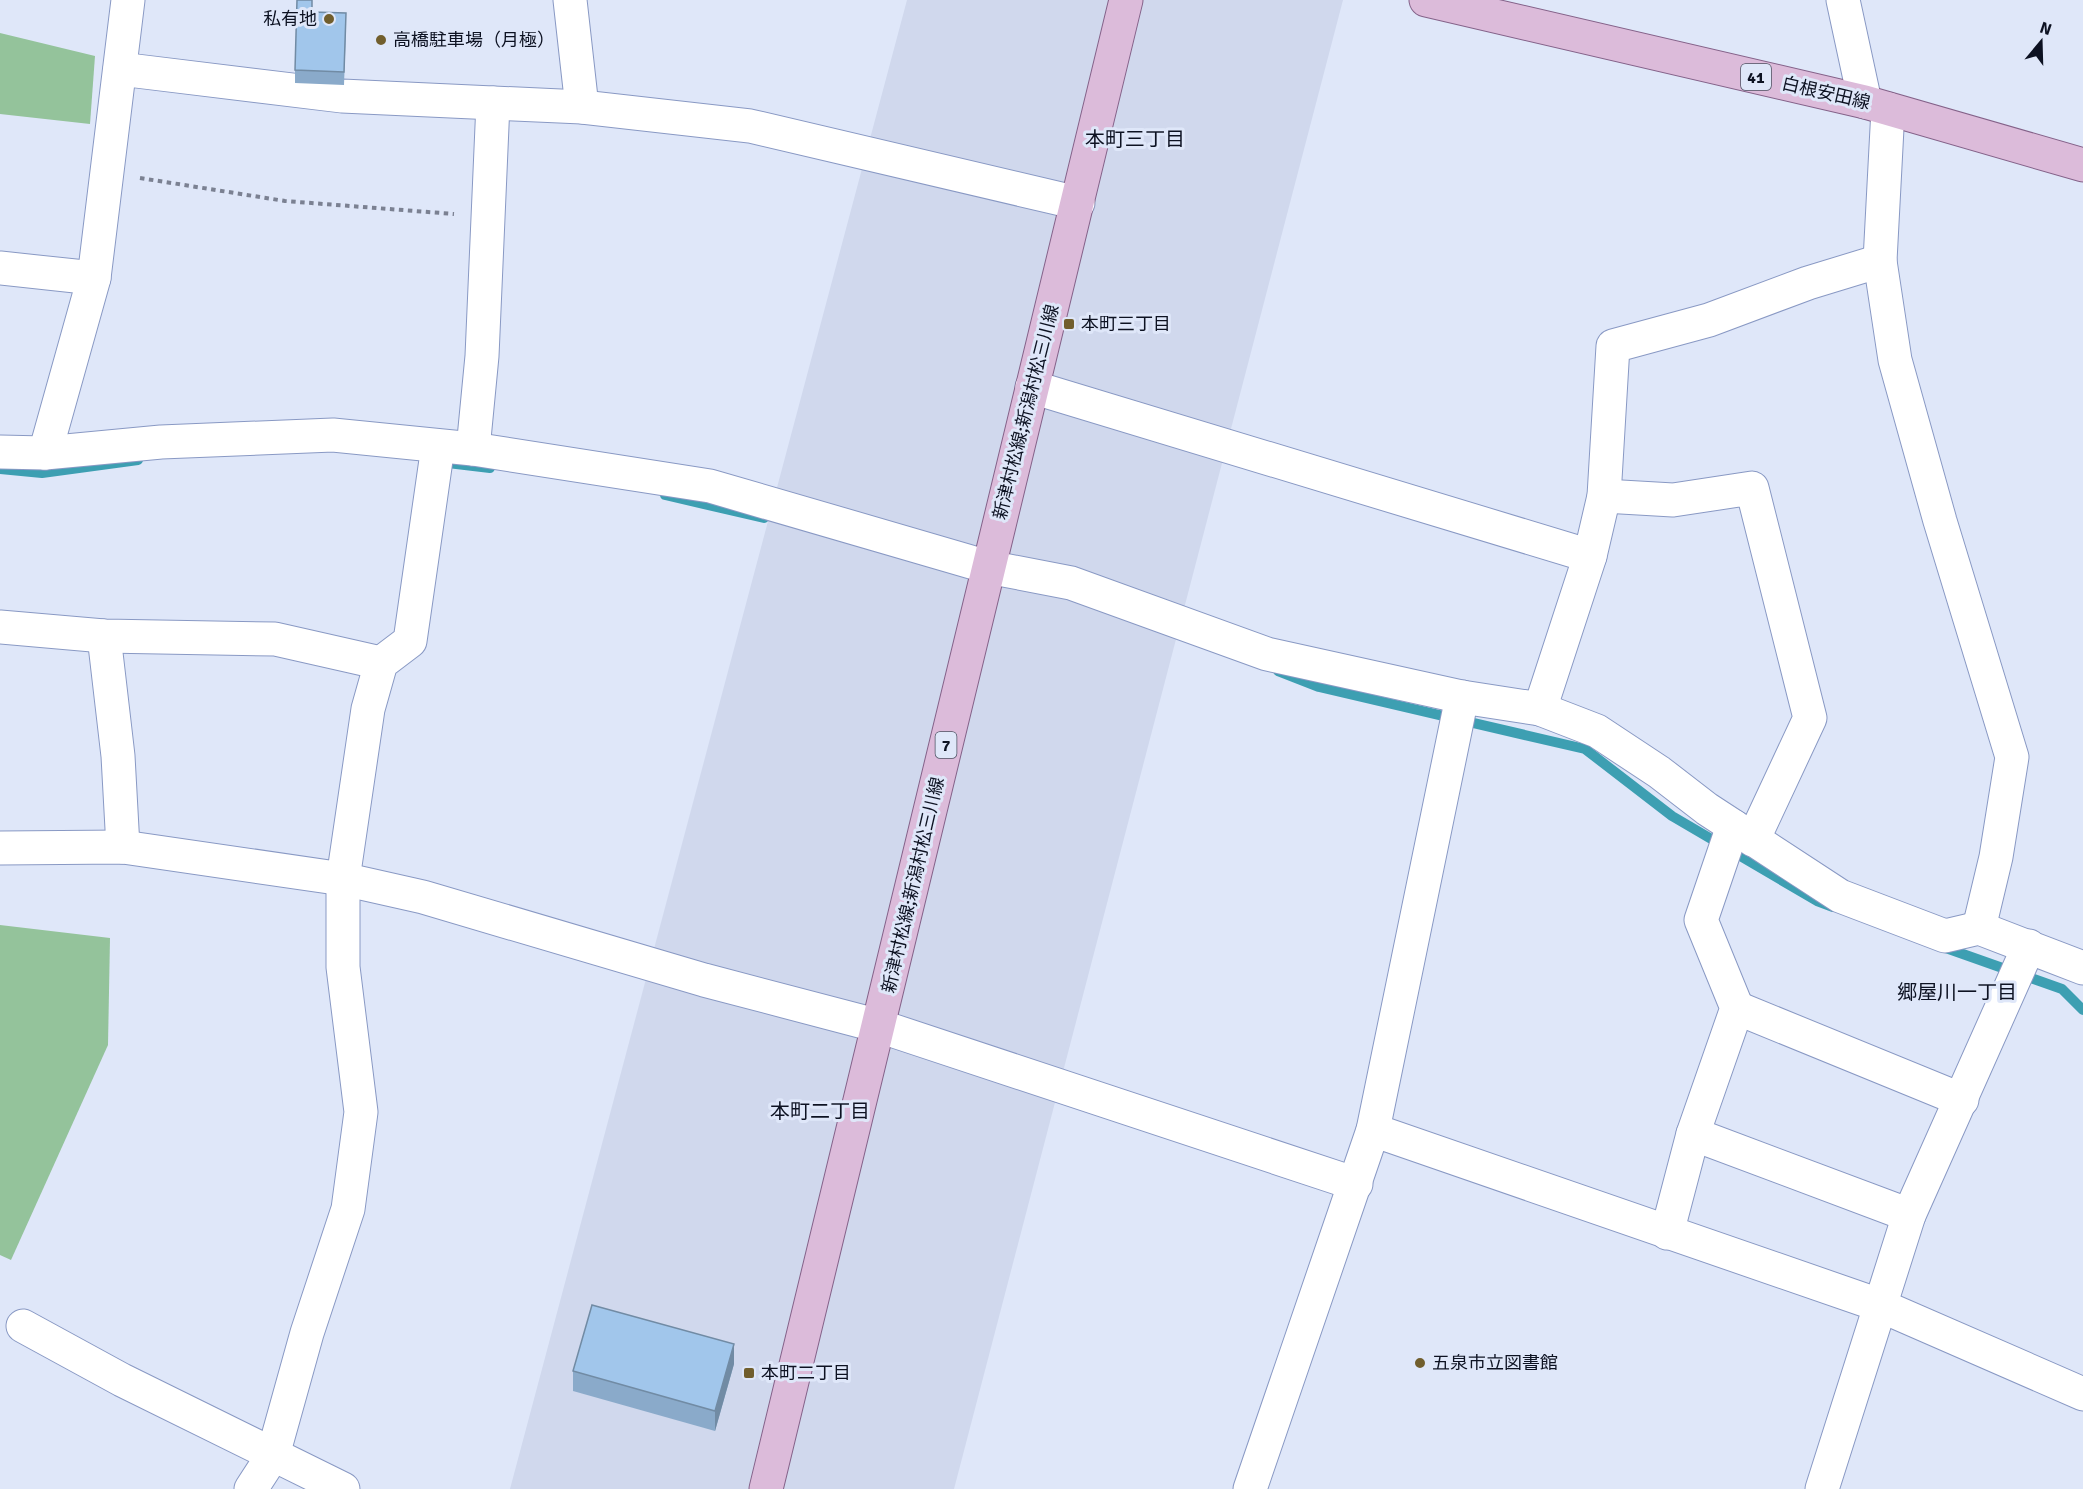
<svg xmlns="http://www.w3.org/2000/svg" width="2083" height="1489" viewBox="0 0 2083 1489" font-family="Signika,'Noto Sans JP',sans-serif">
  <rect width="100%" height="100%" fill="#dfe7f9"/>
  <path fill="#d0d8ed" d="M 907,0 L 1343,0 L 954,1489 L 510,1489 Z"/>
  <g fill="#94c39b">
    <path d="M 0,33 L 95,56 L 90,124 L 0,114 Z"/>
    <path d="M 0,925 L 110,938 L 108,1045 L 11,1260 L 0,1255 Z"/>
  </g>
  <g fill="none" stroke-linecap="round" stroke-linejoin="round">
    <g stroke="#3d9fb2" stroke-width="10">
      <path d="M 448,463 L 490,468"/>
      <path d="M 0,469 L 42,473 L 138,460"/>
      <path d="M 665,495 L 764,518"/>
      <path d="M 1278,671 L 1319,687 L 1585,749 L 1672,816 L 1817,901 L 1833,907"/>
      <path d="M 1943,947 L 2062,989 L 2083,1010"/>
    </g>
    <g stroke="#8999c4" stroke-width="35">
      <g id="minor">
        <path d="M 570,0 L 582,107"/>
        <path d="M 1843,0 L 1865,102"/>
        <path d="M 120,69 L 342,96 L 582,107 L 750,126 L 1078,203"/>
        <path d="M 1888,109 L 1880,261 L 1895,360 L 1940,521 L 2012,757 L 1996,857 L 1979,928"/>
        <path d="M 0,268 L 94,278"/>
        <path d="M 1032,387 L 1590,556"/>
        <path d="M 473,449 L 482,356 L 493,103"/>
        <path d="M 0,452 L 45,453 L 161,442 L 333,435 L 473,449 L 710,486 L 988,567 L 1071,583 L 1267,654 L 1462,697 L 1540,709 L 1597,731 L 1659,772 L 1707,809 L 1840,896 L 1945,936 L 1979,928 L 2083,968"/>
        <path d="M 45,453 L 94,278 L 128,0"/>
        <path d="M 1604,496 L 1673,500 L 1752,488 L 1810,718 L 1753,840"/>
        <path d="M 0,627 L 104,636 L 275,639 L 381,663"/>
        <path d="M 104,636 L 118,756 L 123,847"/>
        <path d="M 1540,709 L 1590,556 L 1604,496 L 1613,346 L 1709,320 L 1808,283 L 1880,261"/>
        <path d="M 0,848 L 123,847 L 343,879 L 423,897 L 704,980 L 879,1026 L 1356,1184"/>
        <path d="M 1737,1008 L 1962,1100"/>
        <path d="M 1373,1130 L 1462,697"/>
        <path d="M 1693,1134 L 1909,1215"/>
        <path d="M 1667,1233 L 1693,1134 L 1737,1008 L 1701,920 L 1733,826"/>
        <path d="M 23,1326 L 122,1380 L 343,1489"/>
        <path d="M 251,1489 L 273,1455 L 307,1333 L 348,1209 L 361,1112 L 343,967 L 343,879 L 368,709 L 381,663 L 410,641 L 438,446"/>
        <path d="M 1250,1489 L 1373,1130 L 1879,1305 L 2083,1394"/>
        <path d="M 1822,1489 L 1909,1215 L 2029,946"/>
      </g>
    </g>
    <g stroke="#846289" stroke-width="35">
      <g id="primary">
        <path d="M 1426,0 L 1865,102 L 2083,165"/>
        <path d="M 766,1489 L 1126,0"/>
      </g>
    </g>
    <path stroke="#7b8192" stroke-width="4" stroke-dasharray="4.5 4.5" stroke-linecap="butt" d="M 140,178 L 285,201 L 454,214"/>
    <use href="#minor" stroke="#fff" stroke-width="33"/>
    <use href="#primary" stroke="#dcbbda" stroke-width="33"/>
  </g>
  <g fill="#8aaaca">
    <path d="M 312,12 L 346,27 L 344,85 L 295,83 L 295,70 Z"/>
    <path d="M 734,1364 L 715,1431 L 573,1391 L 573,1371 Z"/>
  </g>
  <path fill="#718ba4" d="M 734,1344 L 734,1364 L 715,1431 L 715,1411 Z"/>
  <g fill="#a1c6eb" stroke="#718ba4" stroke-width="1.5">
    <path d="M 297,0 L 312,0 L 312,12 L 346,13 L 344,72 L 295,70 Z"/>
    <path d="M 592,1305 L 734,1344 L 715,1411 L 573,1371 Z"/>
  </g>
  <g fill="#715e2d" stroke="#dfe7f9" stroke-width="2">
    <circle cx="329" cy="19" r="6"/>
    <circle cx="381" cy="40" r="6"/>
    <rect x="1063" y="318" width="12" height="12" rx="3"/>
    <circle cx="1420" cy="1363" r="6"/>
    <rect x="743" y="1367" width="12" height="12" rx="3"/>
  </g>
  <g text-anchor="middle" stroke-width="6" stroke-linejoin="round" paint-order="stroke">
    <g fill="#dfe7f9" stroke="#4c5262" stroke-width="1.5">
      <rect x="1741" y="64" width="30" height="26" rx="4.5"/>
      <rect x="935.5" y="732" width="21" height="26" rx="4.5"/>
    </g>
    <g font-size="16" font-weight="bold" fill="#0d1222">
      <text x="1756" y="83">41</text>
      <text x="946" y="751">7</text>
    </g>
    <g font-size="18" fill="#0d1222" stroke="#dfe7f9" text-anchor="start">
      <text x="317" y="25" text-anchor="end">私有地</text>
      <text x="393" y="46">高橋駐車場（月極）</text>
      <text x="1081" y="330">本町三丁目</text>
      <text x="1432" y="1369">五泉市立図書館</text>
      <text x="761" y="1379">本町二丁目</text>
    </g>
    <g font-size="18" fill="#0d1222" stroke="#dfe7f9">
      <text transform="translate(1826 93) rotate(13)" y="6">白根安田線</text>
      <text transform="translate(1026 412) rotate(-76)" y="6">新津村松線;新潟村松三川線</text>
      <text transform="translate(913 885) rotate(-77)" y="6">新津村松線;新潟村松三川線</text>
    </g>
    <g font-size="20" fill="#0d1222" stroke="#dfe7f9">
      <text x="1135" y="146">本町三丁目</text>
      <text x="1957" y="999">郷屋川一丁目</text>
      <text x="820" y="1118">本町二丁目</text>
    </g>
  </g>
  <g transform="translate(2041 42) rotate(19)" stroke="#dfe7f9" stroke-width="4.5" paint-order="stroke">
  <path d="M0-4.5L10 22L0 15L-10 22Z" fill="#0d1222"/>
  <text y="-9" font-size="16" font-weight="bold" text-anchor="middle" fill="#0d1222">N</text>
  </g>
</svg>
